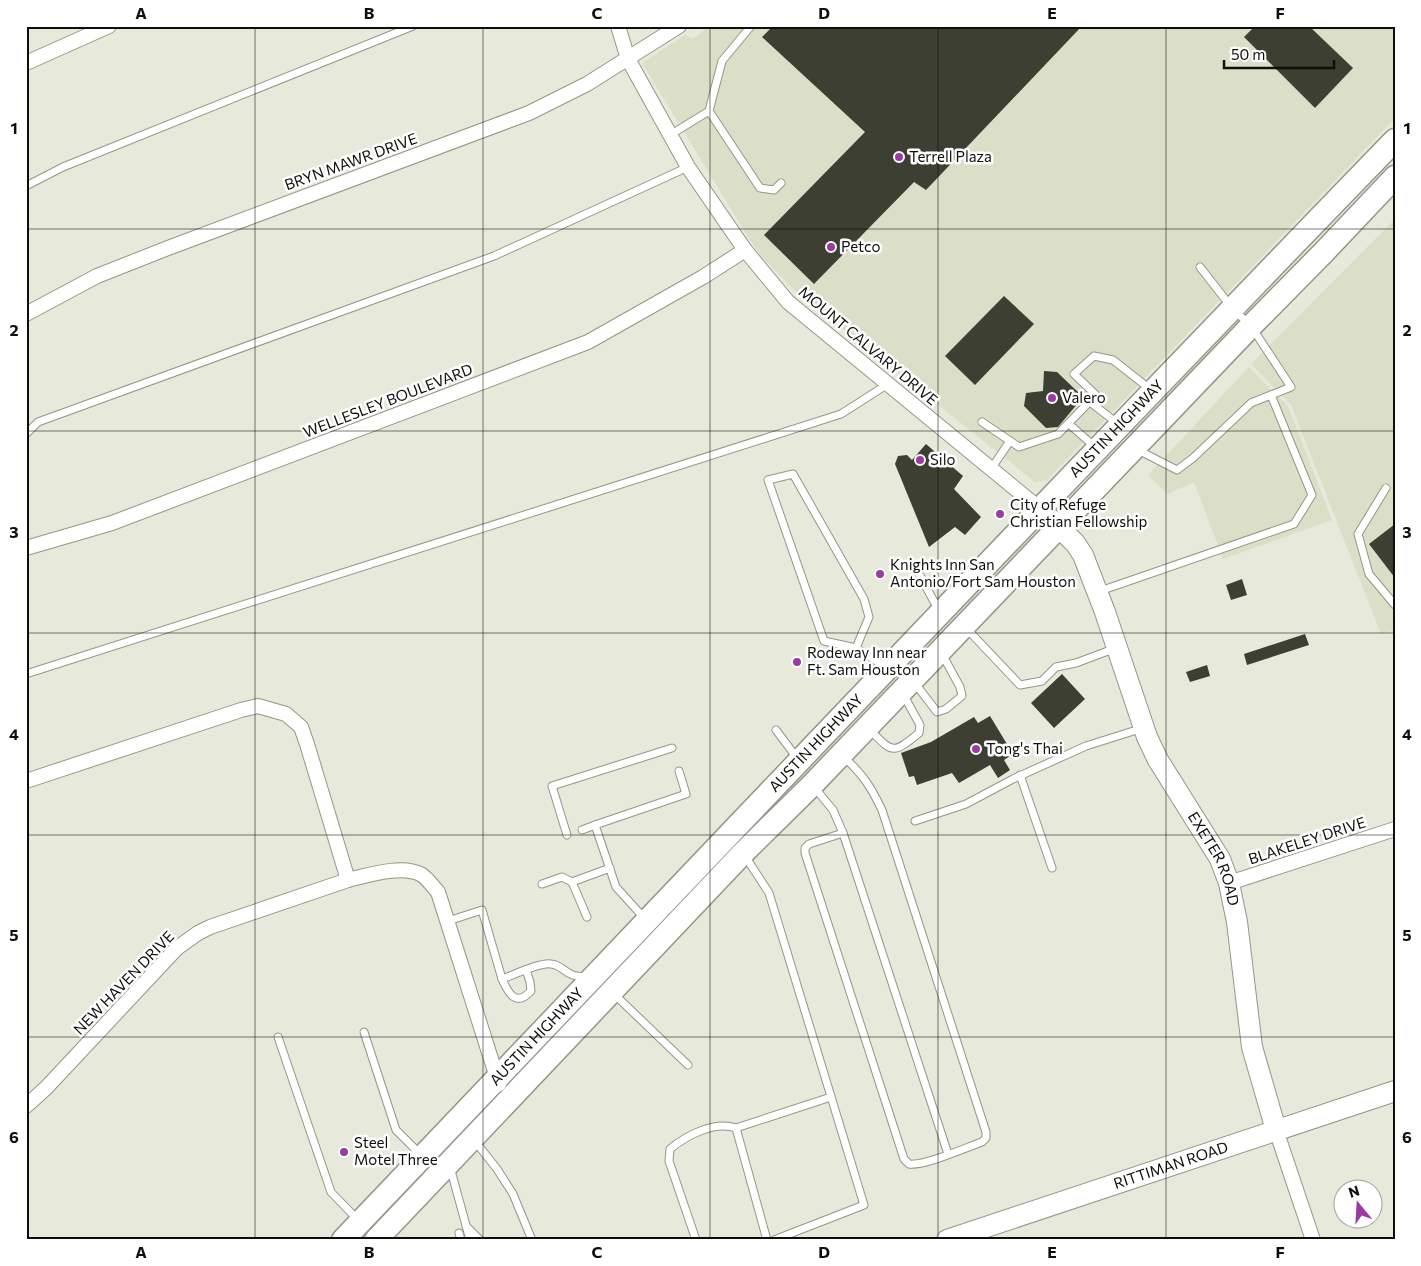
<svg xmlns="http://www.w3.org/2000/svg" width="1421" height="1266" viewBox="0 0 1421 1266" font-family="Commissioner,sans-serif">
  <rect width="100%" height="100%" fill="#e7e9da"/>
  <g fill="#dbdfc8">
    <path d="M 709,26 L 1395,26 L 1395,118 L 1047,480 L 1035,482 L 796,292 L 762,257 L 748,237 L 642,63 L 685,35 L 693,39 Z"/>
    <path d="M 1395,219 L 1395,630 L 1381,634 L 1291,405 L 1251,364 Z"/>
    <path d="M 1249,367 L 1288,406 L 1332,520 L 1223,559 L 1194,482 L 1168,494 L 1148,475 Z"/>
  </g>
  <g fill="#3d3f32">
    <path d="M 773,26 L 1082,26 L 926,190 L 914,182 L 814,284 L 764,235 L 865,132 L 762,37 Z"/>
    <path d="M 1255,26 L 1309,26 L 1353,68 L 1315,108 L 1244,37 Z"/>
    <path d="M 1004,296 L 1034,324 L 975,385 L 945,356 Z"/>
    <path d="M 1044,371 L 1057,372 L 1080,394 L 1078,403 L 1058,427 L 1046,428 L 1024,406 L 1026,393 L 1043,391 Z"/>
    <path d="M 926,444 L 963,476 L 954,489 L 981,517 L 965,535 L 955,527 L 929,547 L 895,464 L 898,456 L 907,455 L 912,460 Z"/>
    <path d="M 1395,524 L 1395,578 L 1369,544 Z"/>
    <path d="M 1242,579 L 1247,595 L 1231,600 L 1226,585 Z"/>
    <path d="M 1305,634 L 1309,645 L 1247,665 L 1244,654 Z"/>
    <path d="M 1207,665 L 1210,676 L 1190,682 L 1186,672 Z"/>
    <path d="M 1062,674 L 1085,699 L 1054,728 L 1031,703 Z"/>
    <path d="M 990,716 L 1013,754 L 1004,760 L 1010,770 L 998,778 L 990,765 L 959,783 L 952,773 L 917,785 L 914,776 L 909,777 L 901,753 L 931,742 L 974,717 L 978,723 Z"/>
  </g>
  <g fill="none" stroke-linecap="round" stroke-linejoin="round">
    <g stroke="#949688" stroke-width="9">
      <g id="lane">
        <path d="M 709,111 L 760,188 L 774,190 L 781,183"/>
        <path d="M 670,135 L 709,111 L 722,61 L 751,26"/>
        <path d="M 26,186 L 63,167 L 413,26"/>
        <path d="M 1090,402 L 1117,423"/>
        <path d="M 982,422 L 1019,447 L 1058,434 L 1096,395 L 1074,374 L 1094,356 L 1113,360 L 1150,389"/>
        <path d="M 1069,424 L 1095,447"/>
        <path d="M 26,434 L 38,422 L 494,256 L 688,167"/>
        <path d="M 1138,450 L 1177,470 L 1193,458 L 1251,403 L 1291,387 L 1251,326 L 1232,308 L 1200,267"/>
        <path d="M 991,469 L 1010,441"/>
        <path d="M 1386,488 L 1358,534 L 1369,574 L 1395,605"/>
        <path d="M 918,572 L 938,609"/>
        <path d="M 1100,591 L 1294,524 L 1312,495 L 1271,395"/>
        <path d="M 966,628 L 1020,685 L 1042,681 L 1056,667 L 1076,663 L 1116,648"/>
        <path d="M 856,648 L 869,617 L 864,599 L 793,474 L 768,480 L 824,641 L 856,648 L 886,667"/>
        <path d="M 26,674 L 841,414 L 888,384"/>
        <path d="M 914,682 L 937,712 L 946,709 L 962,696 L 960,687 L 942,654"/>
        <path d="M 869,729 C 893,753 892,755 919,733 L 920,725 L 903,694"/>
        <path d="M 776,730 L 797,758"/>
        <path d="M 843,756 C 863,775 870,785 882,810 L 986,1132 L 986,1138 L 982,1142 C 965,1148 925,1166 909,1164 L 904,1159 L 805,853 L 805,848 L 809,844 L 843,833 L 948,1154"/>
        <path d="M 1020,775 L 1052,868"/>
        <path d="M 814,787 L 833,810 L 843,833"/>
        <path d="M 915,821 L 966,804 L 1013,779 L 1086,746 L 1143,728"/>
        <path d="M 582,830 L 595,825"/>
        <path d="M 567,835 L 552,786 L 672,748"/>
        <path d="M 745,856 L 769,893 L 864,1205 L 774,1240"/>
        <path d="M 542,884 L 562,877 L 572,882"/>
        <path d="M 587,917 L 572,882 L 610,868"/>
        <path d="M 645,919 L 616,887 L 595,825 L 686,794 L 679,771"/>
        <path d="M 448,921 L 482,910 L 502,979 C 513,975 541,962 551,964 C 565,965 565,979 588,976"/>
        <path d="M 502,979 C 508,992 515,1008 531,991 L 530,982 L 526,970"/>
        <path d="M 614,994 L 688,1065"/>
        <path d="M 364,1032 L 396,1130 L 420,1154"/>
        <path d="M 278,1037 L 331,1192 L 358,1220"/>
        <path d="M 736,1128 L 831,1097"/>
        <path d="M 474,1140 L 497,1169 L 513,1194 L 532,1240"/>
        <path d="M 450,1167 L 470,1240"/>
        <path d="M 466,1226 L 480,1240"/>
        <path d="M 459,1233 L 461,1240"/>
        <path d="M 696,1240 L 669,1161 L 670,1149 C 687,1135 714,1121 736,1128 L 767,1240"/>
      </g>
    </g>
    <g stroke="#949688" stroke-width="16">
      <g id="street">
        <path d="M 618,26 L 628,59 L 688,167 L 745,250 L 788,302 L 1040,509"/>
        <path d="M 26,63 L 109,26"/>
        <path d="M 26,314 L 97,276 L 168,248 L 529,113 L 587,84 L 679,26"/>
        <path d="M 26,548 L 112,523 L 588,342 L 703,277 L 745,250"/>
        <path d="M 26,781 L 241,710 L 258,706 L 286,714 L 301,727 L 307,744 L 348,880"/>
        <path d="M 1229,883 L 1395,829"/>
        <path d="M 26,1106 L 46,1088 L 177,948 L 198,933 L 210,927 L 348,880 C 369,875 403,864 422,875 C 428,879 433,887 438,892 L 499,1084"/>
        <path d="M 1276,1130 L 1313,1240"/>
      </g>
    </g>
    <g stroke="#949688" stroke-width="22">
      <g id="secondary">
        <path id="s1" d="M 1040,509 L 1075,543 L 1083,555 L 1105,612 L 1147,737 L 1158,760 L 1220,859 L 1229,883 L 1237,922 L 1252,1047 L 1276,1130"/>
        <path id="s2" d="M 947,1240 L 1395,1091"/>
      </g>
    </g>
    <g stroke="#949688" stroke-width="25">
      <g id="primary">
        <path id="s3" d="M 343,1240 C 693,873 1042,504 1395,140"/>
        <path d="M 376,1240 L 743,853 L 812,785 L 1251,326 L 1323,253 L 1395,177"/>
      </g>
    </g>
    <use href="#lane" stroke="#fff" stroke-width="7"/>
    <use href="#street" stroke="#fff" stroke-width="14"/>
    <use href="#secondary" stroke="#fff" stroke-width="20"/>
    <use href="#primary" stroke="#fff" stroke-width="22"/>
  </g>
  <path fill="none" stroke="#0e0f0a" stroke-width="1" stroke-opacity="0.55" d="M 255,26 L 255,1240M 483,26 L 483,1240M 710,26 L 710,1240M 938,26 L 938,1240M 1166,26 L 1166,1240M 26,229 L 1395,229M 26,431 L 1395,431M 26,633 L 1395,633M 26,835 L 1395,835M 26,1037 L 1395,1037"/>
  <g fill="#9b3aa2" stroke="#fff" stroke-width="2">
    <circle cx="899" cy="157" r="5"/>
    <circle cx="831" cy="247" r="5"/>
    <circle cx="1052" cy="398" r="5"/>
    <circle cx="920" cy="460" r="5"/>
    <circle cx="1000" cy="514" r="5"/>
    <circle cx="880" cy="574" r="5"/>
    <circle cx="797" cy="662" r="5"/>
    <circle cx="976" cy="749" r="5"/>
    <circle cx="344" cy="1152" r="5"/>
  </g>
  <g text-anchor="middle" stroke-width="5" stroke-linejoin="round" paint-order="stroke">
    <g font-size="15" fill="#0e0f0a" stroke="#fff" text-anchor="start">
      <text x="909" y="162">Terrell Plaza</text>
      <text x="841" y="252">Petco</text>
      <text x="1062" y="403">Valero</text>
      <text x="930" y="465">Silo</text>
      <text x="1010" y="510">City of Refuge<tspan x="1010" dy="17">Christian Fellowship</tspan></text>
      <text x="890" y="570">Knights Inn San<tspan x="890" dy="17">Antonio/Fort Sam Houston</tspan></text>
      <text x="807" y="658">Rodeway Inn near<tspan x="807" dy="17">Ft. Sam Houston</tspan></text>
      <text x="986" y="754">Tong's Thai</text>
      <text x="354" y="1148">Steel<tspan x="354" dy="17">Motel Three</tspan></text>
    </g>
    <g font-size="15" fill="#0e0f0a" stroke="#fff">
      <text transform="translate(351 162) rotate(-20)" y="5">BRYN MAWR DRIVE</text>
      <text transform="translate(868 346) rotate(40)" y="5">MOUNT CALVARY DRIVE</text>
      <text transform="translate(388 401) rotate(-21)" y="5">WELLESLEY BOULEVARD</text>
      <text dy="5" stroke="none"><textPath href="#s3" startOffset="1121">AUSTIN HIGHWAY</textPath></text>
      <text dy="5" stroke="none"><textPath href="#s3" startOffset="686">AUSTIN HIGHWAY</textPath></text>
      <text transform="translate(1307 841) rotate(-18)" y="5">BLAKELEY DRIVE</text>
      <text dy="5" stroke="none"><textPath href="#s1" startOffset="396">EXETER ROAD</textPath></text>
      <text transform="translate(124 983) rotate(-46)" y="5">NEW HAVEN DRIVE</text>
      <text dy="5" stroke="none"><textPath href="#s3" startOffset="281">AUSTIN HIGHWAY</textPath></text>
      <text dy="5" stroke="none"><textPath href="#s2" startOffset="236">RITTIMAN ROAD</textPath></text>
    </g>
  </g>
  <rect width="1421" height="1266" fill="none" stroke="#ffffff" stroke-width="55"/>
  <g transform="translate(1358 1204) rotate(342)"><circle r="24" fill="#ffffff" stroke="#9f9f9d"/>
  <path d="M0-4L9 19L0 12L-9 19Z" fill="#9b3aa2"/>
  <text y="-8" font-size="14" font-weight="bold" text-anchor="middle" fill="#0e0f0a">N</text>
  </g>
  <path d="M1224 60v8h110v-8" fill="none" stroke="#0e0f0a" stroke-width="2.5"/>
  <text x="1231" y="60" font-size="15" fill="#0e0f0a" stroke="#ffffff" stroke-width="4" paint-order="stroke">50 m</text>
  <rect x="28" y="28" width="1366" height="1210" fill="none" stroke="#0e0f0a" stroke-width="2"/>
  <g font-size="16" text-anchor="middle" font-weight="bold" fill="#0e0f0a">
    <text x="141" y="19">A</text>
    <text x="369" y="19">B</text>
    <text x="597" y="19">C</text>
    <text x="824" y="19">D</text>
    <text x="1052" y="19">E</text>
    <text x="1280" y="19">F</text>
    <text x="14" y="134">1</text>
    <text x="1407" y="134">1</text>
    <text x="14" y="336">2</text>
    <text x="1407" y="336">2</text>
    <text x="14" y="538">3</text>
    <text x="1407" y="538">3</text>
    <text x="14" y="740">4</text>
    <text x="1407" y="740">4</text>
    <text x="14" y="941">5</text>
    <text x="1407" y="941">5</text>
    <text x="14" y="1143">6</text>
    <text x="1407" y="1143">6</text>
    <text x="141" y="1258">A</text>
    <text x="369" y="1258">B</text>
    <text x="597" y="1258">C</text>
    <text x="824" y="1258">D</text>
    <text x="1052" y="1258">E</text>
    <text x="1280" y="1258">F</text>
  </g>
</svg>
